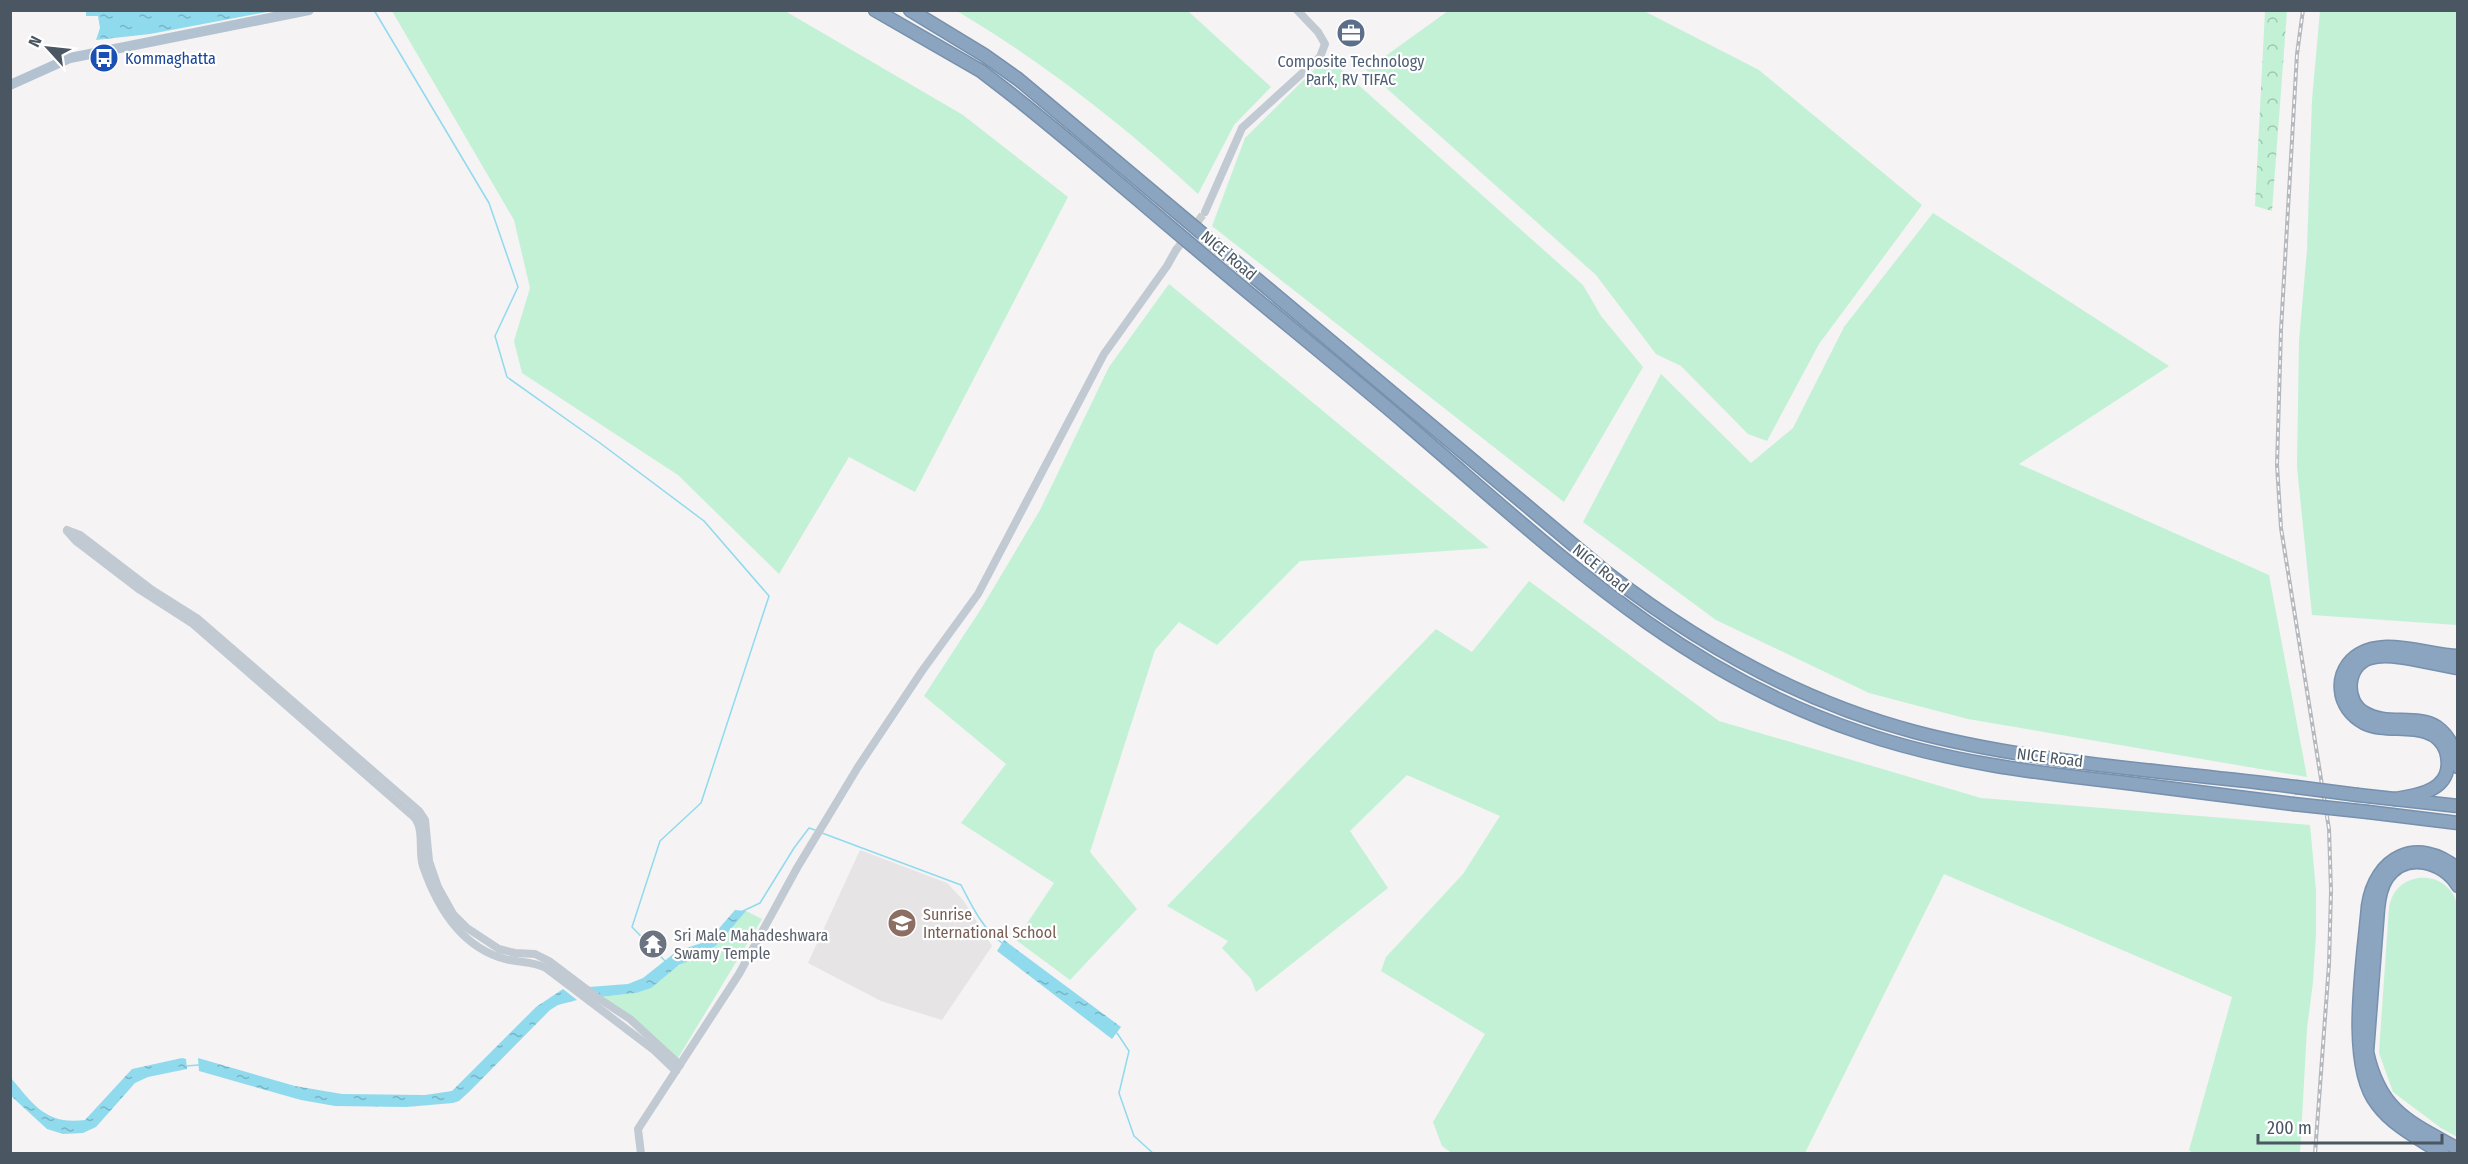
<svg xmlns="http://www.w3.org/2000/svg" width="2468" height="1164" viewBox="0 0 2468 1164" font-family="'Fira Sans Condensed',sans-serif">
  <defs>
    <pattern id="park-crowns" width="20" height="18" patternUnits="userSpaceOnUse" patternTransform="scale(1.5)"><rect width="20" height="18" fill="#c3f1d5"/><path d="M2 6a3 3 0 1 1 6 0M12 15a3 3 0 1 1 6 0" fill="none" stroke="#a0c6b0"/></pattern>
    <pattern id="water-ripples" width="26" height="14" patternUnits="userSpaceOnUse" patternTransform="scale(1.5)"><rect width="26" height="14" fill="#90daee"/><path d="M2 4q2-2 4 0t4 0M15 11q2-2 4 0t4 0" fill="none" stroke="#78b4c4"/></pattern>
  </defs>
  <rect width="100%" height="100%" fill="#f5f3f3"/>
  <path fill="#e6e4e5" d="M 860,850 L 947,883 L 963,900 L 992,946 L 942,1020 L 881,1001 L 808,963 Z"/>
  <g fill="#c3f1d5">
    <path d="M 392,11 L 785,11 L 963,115 L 1068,197 L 915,492 L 849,457 L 779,574 L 678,475 L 522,373 L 514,341 L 530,288 L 514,220 Z"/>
    <path d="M 957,11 L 1188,11 L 1271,87 L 1234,125 L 1198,194 C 1124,125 1044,63 957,11 Z"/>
    <path d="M 1448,11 L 1644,11 L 1759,70 L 1922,205 L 1819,344 L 1767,441 L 1748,434 L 1681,366 L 1656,354 L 1596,275 L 1366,70 Z"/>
    <path d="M 2320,11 L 2457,11 L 2457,625 L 2312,615 L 2297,467 L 2299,341 L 2307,250 L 2312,100 Z"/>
    <path d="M 1327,57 L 1583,285 L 1601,316 L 1643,367 L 1564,502 L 1212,226 L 1245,138 Z"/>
    <path d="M 1933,213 L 2169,366 L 2019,464 L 2269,575 L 2307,777 L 1968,719 L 1869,693 L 1716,620 L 1583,522 L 1661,374 L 1751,463 L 1793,428 L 1844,327 Z"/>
    <path d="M 1169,284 L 1489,548 L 1300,561 L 1217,645 L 1179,622 L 1155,650 L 1090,852 L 1137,909 L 1070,980 L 1016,940 L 1054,883 L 961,823 L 1006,764 L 924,696 L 981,609 L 1040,510 L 1109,367 Z"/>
    <path d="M 1529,581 L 1719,721 L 1981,798 L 2310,825 L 2316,890 L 2316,934 L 2313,982 L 2307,1029 L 2300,1153 L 2194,1154 L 2189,1150 L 2232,997 L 1944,874 L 1805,1153 L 1453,1154 L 1442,1146 L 1433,1122 L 1485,1034 L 1381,971 L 1386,957 L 1463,874 L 1500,816 L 1407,775 L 1350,831 L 1388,888 L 1256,992 L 1251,979 L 1222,948 L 1228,941 L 1167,906 L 1436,629 L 1472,652 Z"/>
    <path d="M 2418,878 C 2437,876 2452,886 2457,904 L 2457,1137 L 2441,1128 L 2393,1092 L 2379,1053 L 2389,907 C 2392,891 2402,881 2418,878 Z"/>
    <path d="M 746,911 L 762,919 L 678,1058 L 642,1027 L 600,997 L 636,993 L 688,960 L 706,954 L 720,942 Z"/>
  </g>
  <path fill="url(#park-crowns)" d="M 2265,11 L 2287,11 L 2272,211 L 2255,206 Z"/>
  <g fill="url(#water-ripples)">
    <path d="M 86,11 L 86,10 L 272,11 L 150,34 L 96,40 L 100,28 L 98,16 L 86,16 Z"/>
    <path d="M 735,910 L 746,911 L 720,942 L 706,954 L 679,965 L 651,988 L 636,993 L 600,997 L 589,987 L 628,984 L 643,978 L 677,951 L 708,941 Z"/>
    <path d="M 1004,940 L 1121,1027 L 1112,1039 L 997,951 Z"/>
    <path d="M 563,989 L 577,1000 L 558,1005 L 550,1010 L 470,1091 L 459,1101 L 453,1103 L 406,1107 L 335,1106 L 301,1100 L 199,1071 L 198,1058 L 295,1086 L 342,1094 L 425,1095 L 452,1091 L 536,1007 Z"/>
    <path d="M 182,1058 L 186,1059 L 187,1069 L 148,1077 L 135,1083 L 96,1127 L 83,1133 L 63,1134 L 47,1129 L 11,1096 L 11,1078 C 34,1105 46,1125 85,1120 L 132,1069 Z"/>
  </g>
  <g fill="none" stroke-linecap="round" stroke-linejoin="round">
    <g stroke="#90daee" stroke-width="1.5">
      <path d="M 374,10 L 489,203 L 518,287 L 495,336 L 507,377 L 600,443 L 704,521 L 769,596 L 701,803 L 660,841 L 632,927 L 666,962"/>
      <path d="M 822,833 L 961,885 C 972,906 982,928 1002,943"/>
      <path d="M 743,911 L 760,903 L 794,848 L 809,828 L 815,830"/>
      <path d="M 1117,1033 L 1129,1051 L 1119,1093 L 1134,1136 L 1154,1154"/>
      <path d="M 186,1066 L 199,1065"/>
    </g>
    <path stroke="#caccce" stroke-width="8" stroke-dasharray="8 4" stroke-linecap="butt" d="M 1176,250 L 1205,212"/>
    <g stroke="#7690ad" stroke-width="15">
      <g id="highway">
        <path d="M 875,10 L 981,71 L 1007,91 C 1071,141 1132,195 1194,247 C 1266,308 1339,366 1410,427 C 1554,550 1675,670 1859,732 C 1946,762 2036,773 2127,783 C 2183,790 2238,797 2293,804"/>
        <path d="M 910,10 L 984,55 L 1018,79 L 1607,573 C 1700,645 1802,702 1915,732 C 2037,764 2171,771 2296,787"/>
        <path d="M 2458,668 C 2433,665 2393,651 2370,658 C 2346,665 2344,702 2365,713 C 2386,726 2417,714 2437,727 C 2451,737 2455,751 2458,767"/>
        <path d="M 2358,795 L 2458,806"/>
        <path d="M 2395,799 C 2412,796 2439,793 2446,774 C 2449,766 2448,758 2446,751 C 2433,717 2389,736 2364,723 C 2351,716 2342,704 2341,690 C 2340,681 2343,671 2348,664 C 2373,632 2424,655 2458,656"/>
        <path d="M 2368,812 L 2458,823"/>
        <path d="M 2458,886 C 2443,861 2406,851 2387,878 C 2381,887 2379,898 2378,909 L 2367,1052 C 2380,1111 2409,1122 2458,1149"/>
        <path d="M 2443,1154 C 2420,1139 2393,1126 2377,1104 C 2345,1064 2364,957 2368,906 C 2375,857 2417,835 2458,869"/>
      </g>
    </g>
    <g stroke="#c1cad2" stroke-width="8">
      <path d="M 1205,212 L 1242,128 L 1320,57 L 1325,44 L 1318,32 L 1297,10"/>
      <path d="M 67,530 L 80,535 L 152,590 L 198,619 L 419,811 L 425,820 L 429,861 L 438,887 L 453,914 L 467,928 L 499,949 L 515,953 L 535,954 L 549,961 L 598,998 L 630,1019 L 680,1065"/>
      <path d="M 67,531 L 76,541 L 140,590 L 193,624 L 414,817 C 425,830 418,851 423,866 C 437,907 461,947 505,959 C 520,963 532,961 546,968 L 654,1050 L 676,1071"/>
      <path d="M 641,1154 L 638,1129 L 739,974 L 797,868 L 858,767 L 922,671 L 978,594 L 1104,354 L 1167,266 L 1176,250"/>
    </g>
    <path stroke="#b3c2d1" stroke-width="10" d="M 10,85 L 70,58 L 309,10"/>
    <use href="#highway" stroke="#8ba5c1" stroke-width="12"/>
    <g stroke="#b5b8bd" stroke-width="4">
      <path id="rail" d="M 2303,10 L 2297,54 L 2281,330 L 2277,465 L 2281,528 L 2329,829 L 2331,891 L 2329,964 L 2315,1154"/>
    </g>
    <use href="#rail" stroke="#fff" stroke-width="1.5" stroke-dasharray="4.5" stroke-linecap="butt"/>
    <g stroke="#7690ad" stroke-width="15" stroke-linecap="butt">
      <g id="highway-bridge">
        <path d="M 2296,787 L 2358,795"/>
        <path d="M 2293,804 L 2368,812"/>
      </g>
    </g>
    <use href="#highway-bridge" stroke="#8ba5c1" stroke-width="12"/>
  </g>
  <defs>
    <g id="office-disc" transform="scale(1.5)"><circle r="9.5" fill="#5c6f8a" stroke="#fff"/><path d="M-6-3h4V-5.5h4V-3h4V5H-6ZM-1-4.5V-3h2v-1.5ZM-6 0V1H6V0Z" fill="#fff"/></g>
    <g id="bus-disc" transform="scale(1.5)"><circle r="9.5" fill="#1a4fb4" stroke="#fff"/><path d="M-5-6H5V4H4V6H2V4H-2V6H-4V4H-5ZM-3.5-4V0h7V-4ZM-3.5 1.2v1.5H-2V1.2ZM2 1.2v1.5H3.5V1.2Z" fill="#fff"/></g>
    <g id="school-disc" transform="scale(1.5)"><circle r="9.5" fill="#8d6e63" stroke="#fff"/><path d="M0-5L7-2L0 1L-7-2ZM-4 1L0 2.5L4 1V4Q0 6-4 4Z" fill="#fff"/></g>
    <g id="temple-disc" transform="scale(1.5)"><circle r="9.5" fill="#6b7280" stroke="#fff"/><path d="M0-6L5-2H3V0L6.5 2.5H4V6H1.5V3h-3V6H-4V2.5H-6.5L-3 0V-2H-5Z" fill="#fff"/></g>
  </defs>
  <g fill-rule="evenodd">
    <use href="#office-disc" x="1351" y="33"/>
    <use href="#bus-disc" x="104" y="58"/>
    <use href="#school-disc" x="902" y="923"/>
    <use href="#temple-disc" x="653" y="944"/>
  </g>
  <g text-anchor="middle" stroke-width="4.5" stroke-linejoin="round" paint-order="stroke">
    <g font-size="16" fill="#164399" stroke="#fff" text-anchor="start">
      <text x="125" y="64">Kommaghatta</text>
    </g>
    <g font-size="16" fill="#4e5e75" stroke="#fff">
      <text x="1351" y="67">Composite Technology<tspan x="1351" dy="18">Park, RV TIFAC</tspan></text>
    </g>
    <g font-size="16" fill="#4a5661" stroke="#fff">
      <text transform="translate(1229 255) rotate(40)" y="6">NICE Road</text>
      <text transform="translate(1601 568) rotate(39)" y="6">NICE Road</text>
      <text transform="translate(2050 757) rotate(7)" y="6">NICE Road</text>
    </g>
    <g font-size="16" fill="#785e54" stroke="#fff" text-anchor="start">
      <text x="923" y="920">Sunrise<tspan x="923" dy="18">International School</tspan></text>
    </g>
    <g font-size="16" fill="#5b616d" stroke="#fff" text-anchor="start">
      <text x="674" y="941">Sri Male Mahadeshwara<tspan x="674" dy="18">Swamy Temple</tspan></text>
    </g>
  </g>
  <rect width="2468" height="1164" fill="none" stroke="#4a5661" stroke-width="24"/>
  <g transform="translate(48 48) rotate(297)" stroke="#ffffff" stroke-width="4.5" paint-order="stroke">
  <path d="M0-4.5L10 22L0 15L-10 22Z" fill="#4a5661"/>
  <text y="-9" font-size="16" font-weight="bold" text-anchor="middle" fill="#4a5661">N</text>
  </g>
  <path d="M2258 1134v9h184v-9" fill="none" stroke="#4a5661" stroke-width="3"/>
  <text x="2267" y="1134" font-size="18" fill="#4a5661" stroke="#ffffff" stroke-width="4.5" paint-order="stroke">200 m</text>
</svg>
